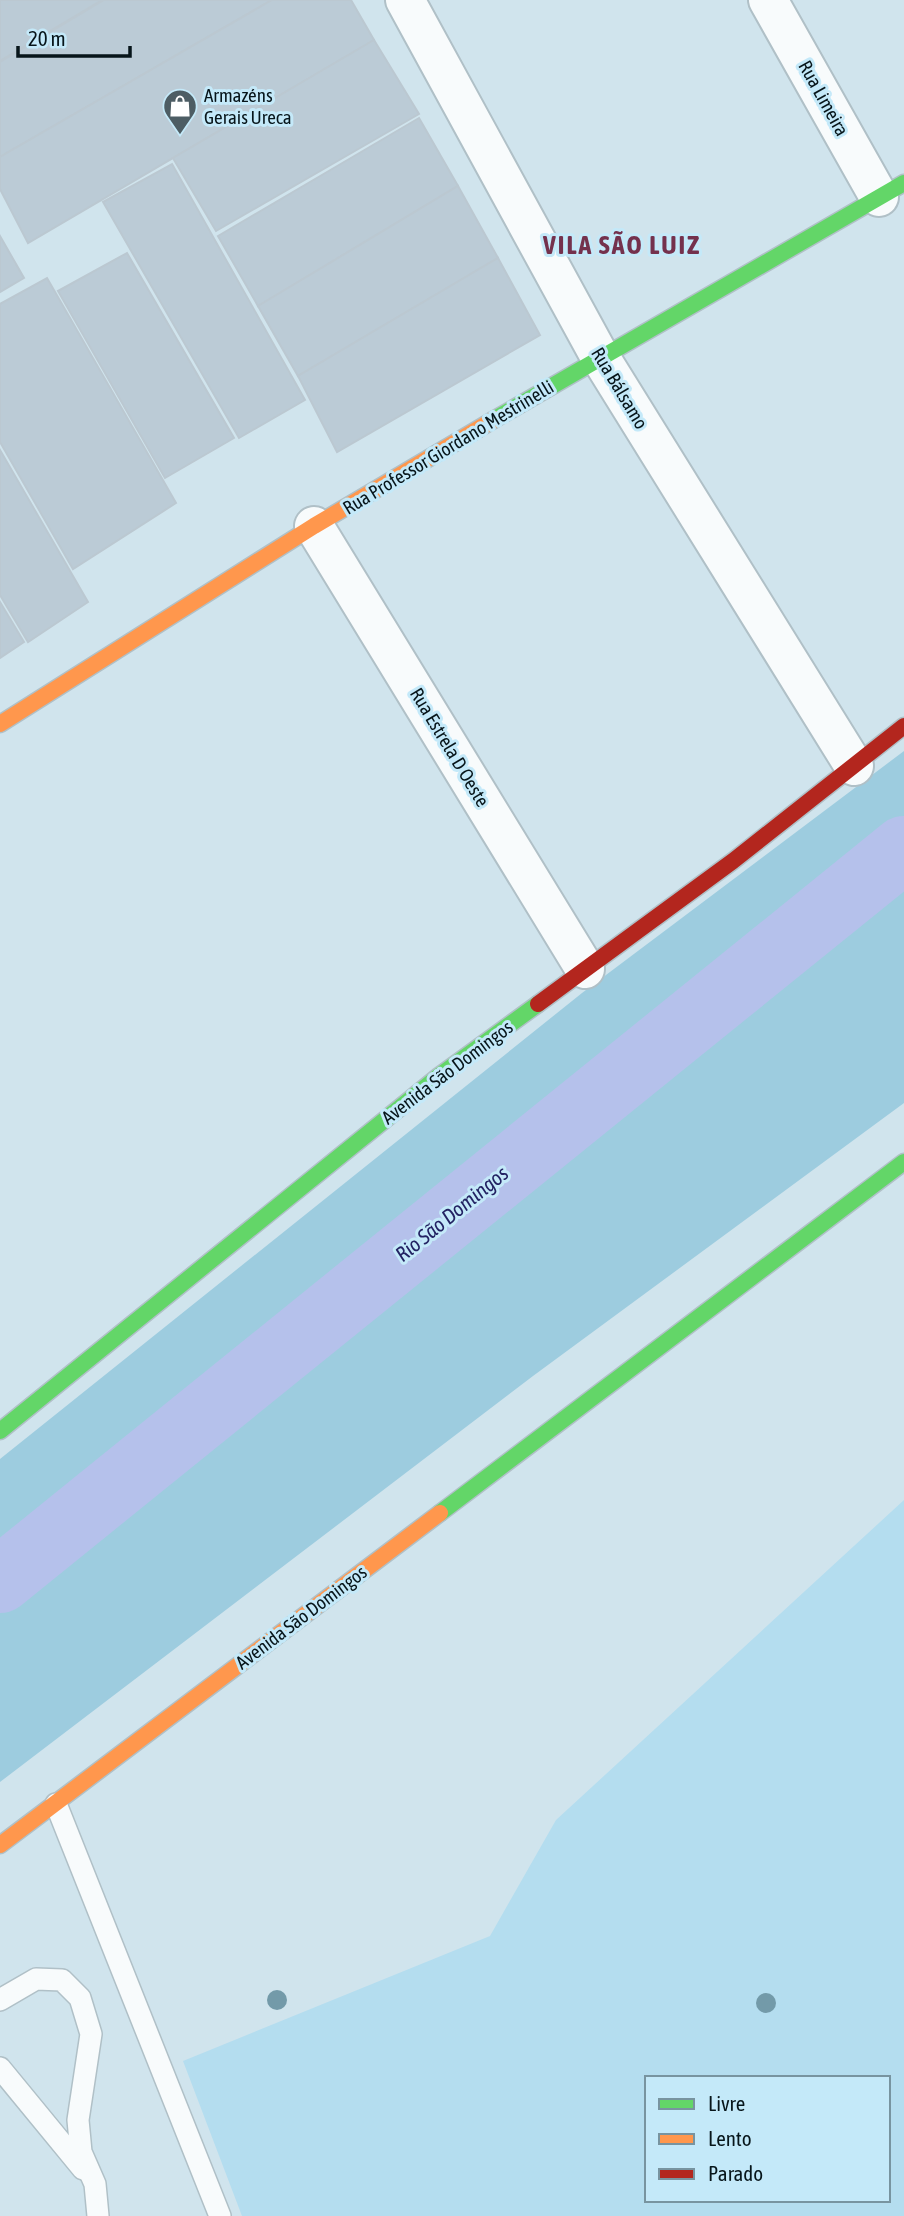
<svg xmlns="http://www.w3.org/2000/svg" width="904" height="2216" viewBox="0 0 904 2216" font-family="'Asap Condensed',sans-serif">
  <rect width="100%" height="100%" fill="#d0e4ed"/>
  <path fill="#b4ddef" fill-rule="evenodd" d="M 904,1500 L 904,2216 L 242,2216 L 183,2061 L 490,1936 L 556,1820 ZM 647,2078 L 888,2078 L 888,2200 L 647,2200 Z"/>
  <path fill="#9dccdf" d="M 904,751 L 904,1103 L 533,1376 L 0,1782 L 0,1459 L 582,993 Z"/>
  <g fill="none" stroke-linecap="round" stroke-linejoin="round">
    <path stroke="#b5c1eb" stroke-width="66" d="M 0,1580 L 904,849"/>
  </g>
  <g fill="#bbcbd6" stroke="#bbc8d1" stroke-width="2">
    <path d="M 0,0 L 102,0 L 0,61 Z"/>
    <path d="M 104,0 L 272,0 L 0,157 L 0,62 Z"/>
    <path d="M 272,0 L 351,0 L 374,40 L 28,243 L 0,189 L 0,157 Z"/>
    <path d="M 374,40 L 419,114 L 216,231 L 173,158 Z"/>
    <path d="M 419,118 L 458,186 L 258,306 L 218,236 Z"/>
    <path d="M 172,164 L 305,400 L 239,438 L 103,202 Z"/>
    <path d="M 458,186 L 498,258 L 298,376 L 258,306 Z"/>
    <path d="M 0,236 L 24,278 L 0,292 Z"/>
    <path d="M 127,253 L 234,438 L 165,478 L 58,291 Z"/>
    <path d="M 498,258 L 540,335 L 337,452 L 298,376 Z"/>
    <path d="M 47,278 L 176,503 L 73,569 L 0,442 L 0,304 Z"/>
    <path d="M 0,450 L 88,602 L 28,642 L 0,595 Z"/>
    <path d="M 0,602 L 24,642 L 0,658 Z"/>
  </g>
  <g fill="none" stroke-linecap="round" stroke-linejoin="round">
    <g stroke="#b0c0c7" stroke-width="24">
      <g id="lane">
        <path d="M 56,1804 L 220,2216"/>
        <path d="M 0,2000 L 36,1979 L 62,1980 L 80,1998 L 91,2034 L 78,2120 L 81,2152 L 95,2184 L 98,2216"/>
        <path d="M 0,2068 L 83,2169"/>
      </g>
    </g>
    <g stroke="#b0c0c7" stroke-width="42">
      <g id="street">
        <path d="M 405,0 L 600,357 L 854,766"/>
        <path d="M 768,0 L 879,197"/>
        <path d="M 314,526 L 585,969"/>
      </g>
    </g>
    <g stroke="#b0c0c7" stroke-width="19">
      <g id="fast">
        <path d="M 495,419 L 904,183"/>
        <path d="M 0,1431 L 439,1076 L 538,1004"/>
        <path d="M 440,1513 L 904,1162"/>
      </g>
    </g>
    <g stroke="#b0c0c7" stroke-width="19">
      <g id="slow">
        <path d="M 0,724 L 314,526 L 495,419"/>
        <path d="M 0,1845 L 440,1513"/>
      </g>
    </g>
    <g stroke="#b0c0c7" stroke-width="19">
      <path id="jam" d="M 538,1004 L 733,861 L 904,726"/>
    </g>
    <use href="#lane" stroke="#f8fbfc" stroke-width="21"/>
    <use href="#street" stroke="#f8fbfc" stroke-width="38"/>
    <use href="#fast" stroke="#63d668" stroke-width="16"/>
    <use href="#slow" stroke="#ff974d" stroke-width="16"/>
    <use href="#jam" stroke="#b3261e" stroke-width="16"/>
  </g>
  <g fill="#739aa9">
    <circle cx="277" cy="2000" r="10"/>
    <circle cx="766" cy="2003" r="10"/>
  </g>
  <defs>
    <g id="shop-pin" transform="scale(1.75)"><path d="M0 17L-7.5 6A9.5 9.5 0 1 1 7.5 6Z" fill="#4d5d64" stroke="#c4e9f9"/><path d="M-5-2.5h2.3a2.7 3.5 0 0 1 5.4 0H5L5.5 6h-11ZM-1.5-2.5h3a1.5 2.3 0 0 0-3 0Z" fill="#fff"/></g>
  </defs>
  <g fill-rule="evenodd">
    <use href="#shop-pin" x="180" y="106"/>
  </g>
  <g text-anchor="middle" stroke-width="6" stroke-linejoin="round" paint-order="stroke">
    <g font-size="19" fill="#07151a" stroke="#c4e9f9" text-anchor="start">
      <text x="204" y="102">Armazéns<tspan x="204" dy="22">Gerais Ureca</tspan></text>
    </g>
    <g font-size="19" fill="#07151a" stroke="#c4e9f9">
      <text transform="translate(824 98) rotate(61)" y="7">Rua Limeira</text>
      <text transform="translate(620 388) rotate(59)" y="7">Rua Bálsamo</text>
      <text transform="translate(448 447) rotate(-31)" y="7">Rua Professor Giordano Mestrinelli</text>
      <text transform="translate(450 747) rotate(59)" y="7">Rua Estrela D Oeste</text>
      <text transform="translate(447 1072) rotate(-37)" y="7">Avenida São Domingos</text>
      <text transform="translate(301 1617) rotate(-37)" y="7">Avenida São Domingos</text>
    </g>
    <g font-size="21" font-style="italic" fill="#232363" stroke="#c4e9f9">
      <text transform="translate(452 1214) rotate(-39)" y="7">Rio São Domingos</text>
    </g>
    <g font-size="26" font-weight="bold" letter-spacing="2" fill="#74314d" stroke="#c4e9f9">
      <text x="622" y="254">VILA SÃO LUIZ</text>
    </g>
  </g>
  <rect x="645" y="2076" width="245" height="126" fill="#c4e9f9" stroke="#7894a0" stroke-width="2"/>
  <rect x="659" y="2099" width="35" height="10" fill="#63d668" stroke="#7894a0" stroke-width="2"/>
  <text x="708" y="2111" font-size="21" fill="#07151a">Livre</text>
  <rect x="659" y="2134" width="35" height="10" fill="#ff974d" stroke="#7894a0" stroke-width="2"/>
  <text x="708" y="2146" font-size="21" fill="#07151a">Lento</text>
  <rect x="659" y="2169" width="35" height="10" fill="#b3261e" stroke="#7894a0" stroke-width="2"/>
  <text x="708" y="2181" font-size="21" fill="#07151a">Parado</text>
  <path d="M18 46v10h112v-10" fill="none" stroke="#07151a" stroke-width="3.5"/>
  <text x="28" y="46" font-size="21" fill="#07151a" stroke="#c4e9f9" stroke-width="5" paint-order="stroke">20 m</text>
</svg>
